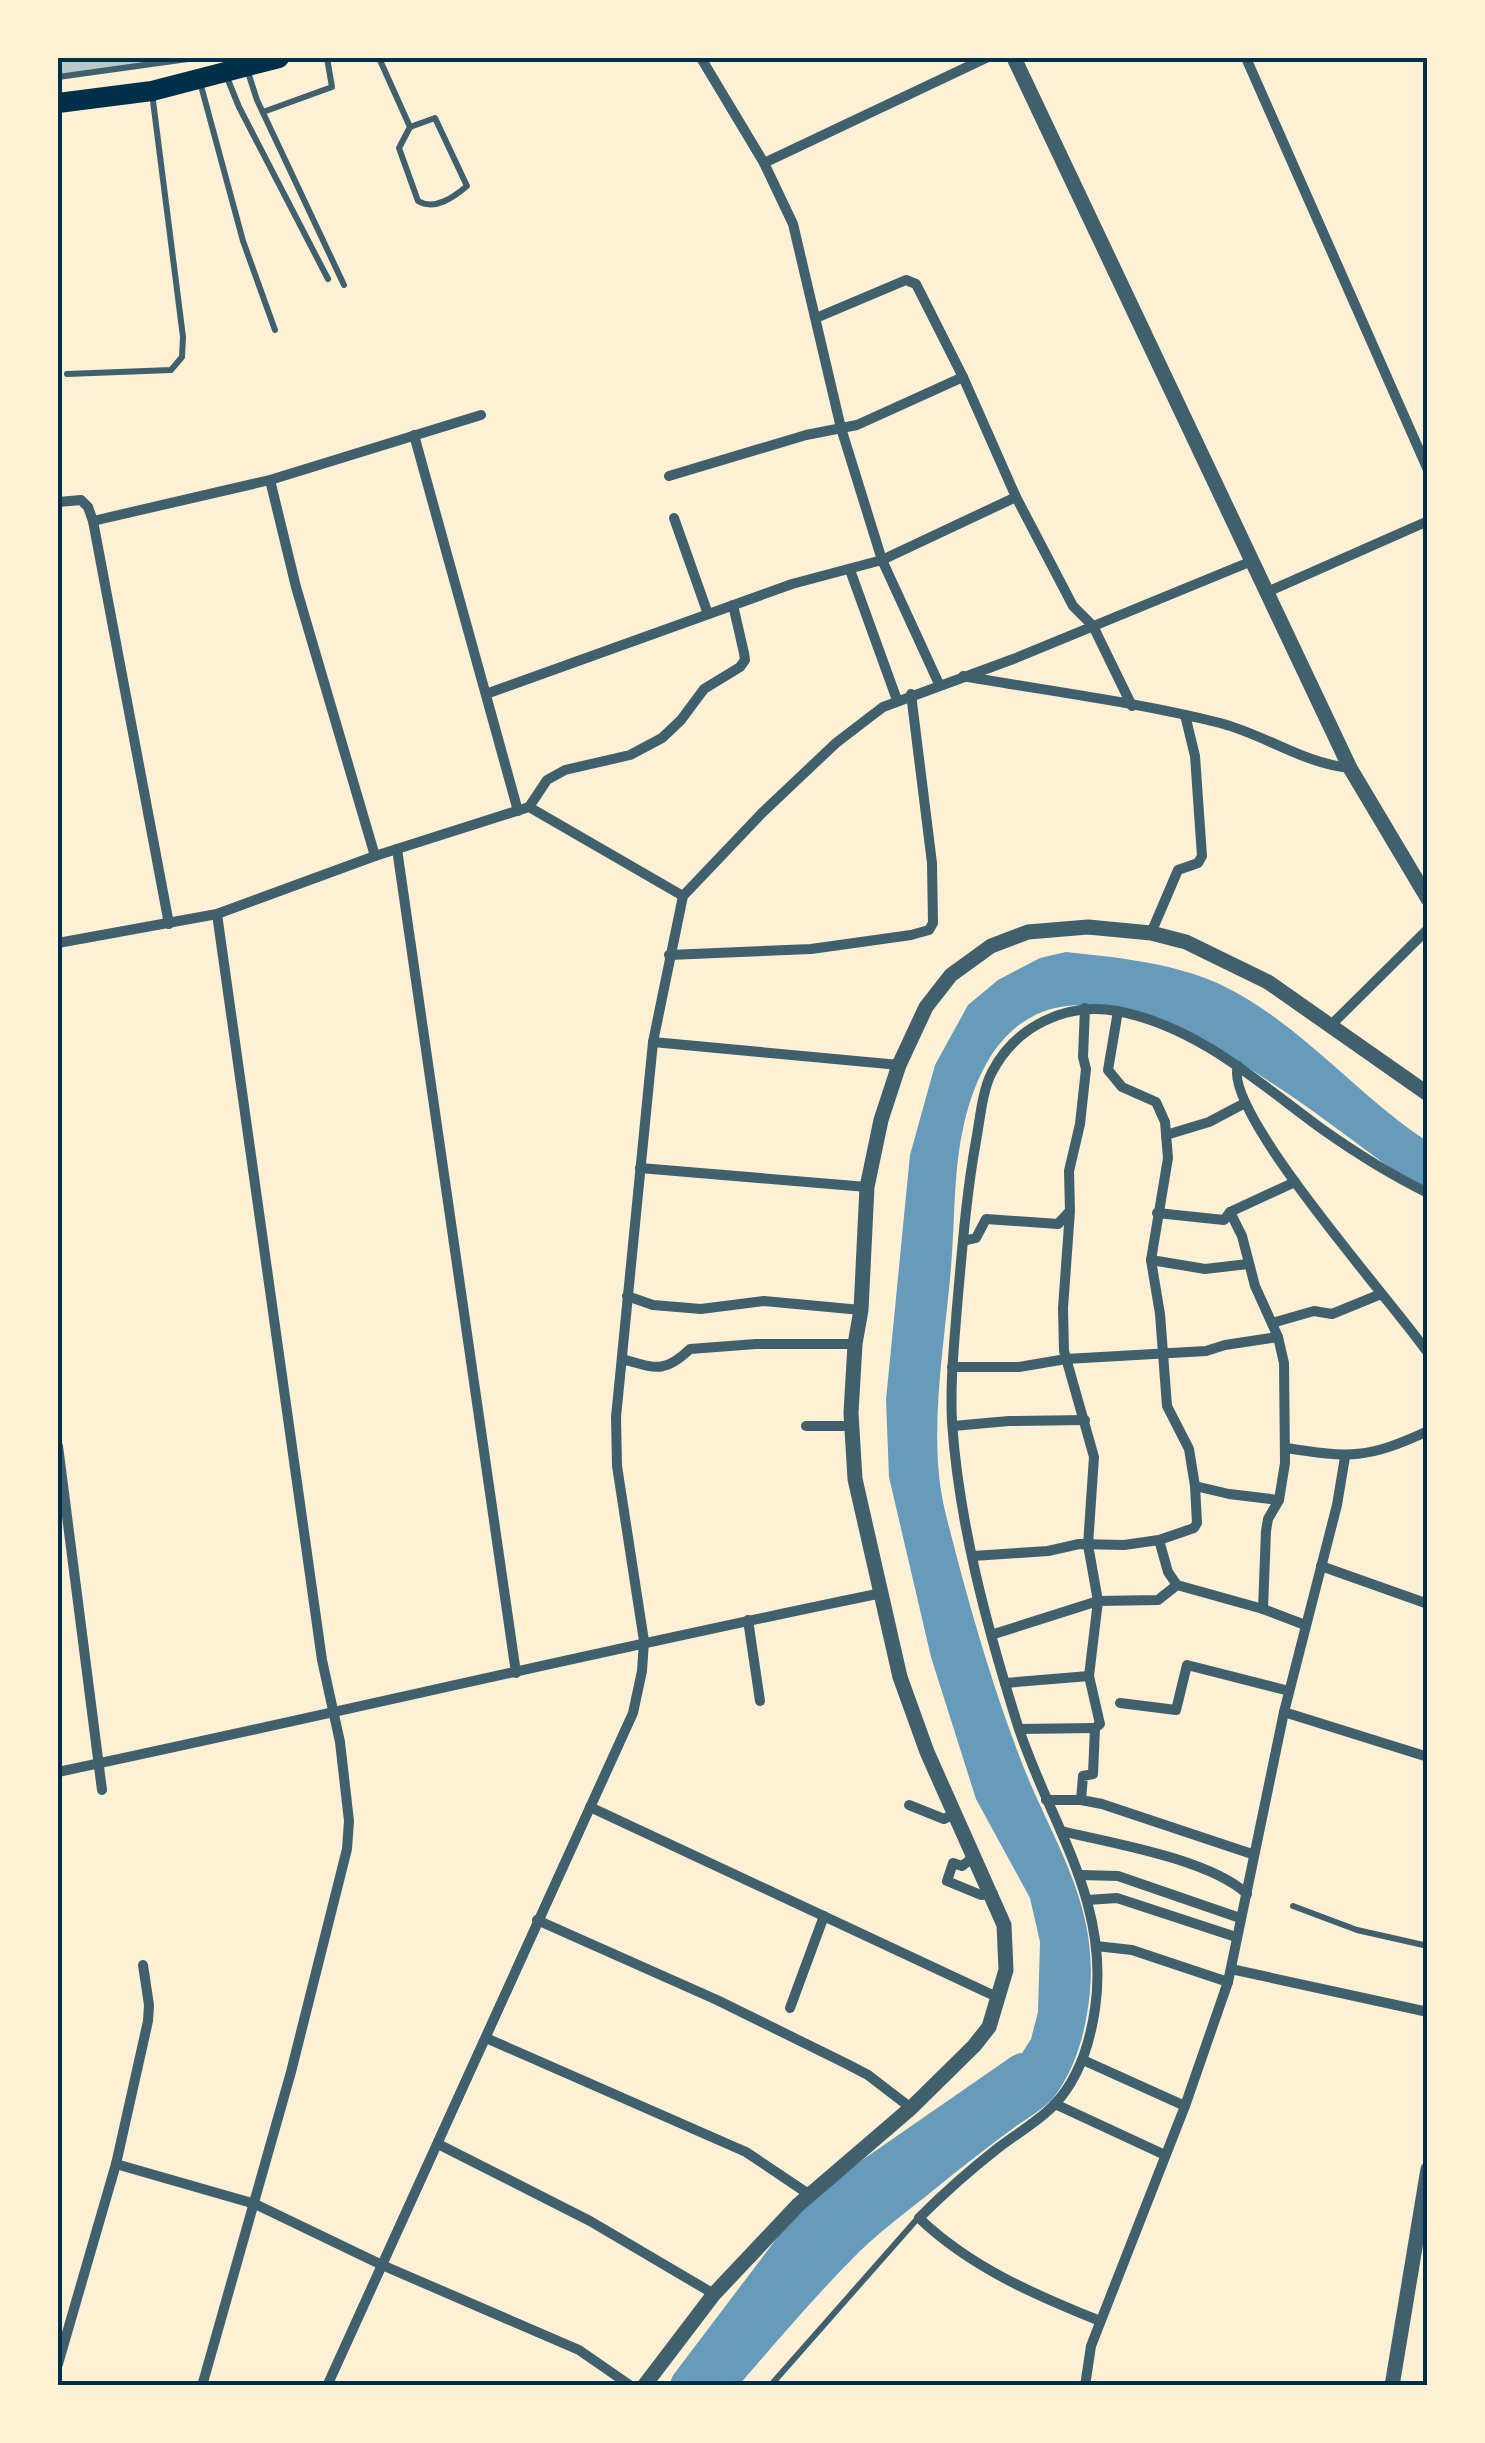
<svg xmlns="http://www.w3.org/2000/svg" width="1485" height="2443" viewBox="0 0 1485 2443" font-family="'Public Sans',sans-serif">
  <rect width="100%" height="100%" fill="#fdf0d5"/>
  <path fill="#b9caca" d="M 58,58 L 195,58 L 58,75 Z"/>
  <path fill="#669bbc" d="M 1066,952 C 1114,957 1165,962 1210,980 C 1294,1015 1353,1093 1427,1141 L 1427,1188 L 1399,1174 C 1284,1093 1025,868 964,1124 C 954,1166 955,1210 952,1253 C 947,1334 926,1432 945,1511 C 965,1591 988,1673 1017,1750 C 1051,1844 1106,1907 1087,2014 C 1082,2044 1072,2073 1054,2097 C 1044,2109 1027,2118 1015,2127 C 993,2143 972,2159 951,2176 C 921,2201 887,2225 859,2252 C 817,2294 778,2340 739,2385 L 675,2386 L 838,2201 L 924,2135 L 973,2108 L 1000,2088 L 1031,2039 L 1038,2012 L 1040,1942 L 1030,1898 L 976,1799 L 931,1657 L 889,1477 L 886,1400 L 910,1155 L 935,1065 L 968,1005 L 998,980 L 1040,958 Z"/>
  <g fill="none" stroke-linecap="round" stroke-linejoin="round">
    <path stroke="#669bbc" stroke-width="40" d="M 690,2386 L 821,2213 L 1023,2073"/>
    <g stroke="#3f606c" stroke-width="6">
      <path d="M 379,58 L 410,127"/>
      <path d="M 247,69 L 257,100 L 344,285"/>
      <path d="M 226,75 L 239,107 L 328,279"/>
      <path d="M 58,77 L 195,58"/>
      <path d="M 200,82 L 243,241 L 275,330"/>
      <path d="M 263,112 L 332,87 L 327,58"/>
      <path d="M 435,118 L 467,186 C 454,197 435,211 418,201 L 399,148 L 410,127 Z"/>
      <path d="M 67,374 L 171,370 L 182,357 L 183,337 L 152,93"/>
      <path d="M 1293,1906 L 1357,1930 L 1428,1946"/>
      <path d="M 770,2386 L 918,2218"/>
    </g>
    <g stroke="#3f606c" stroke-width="10">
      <path d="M 701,58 L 764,163 L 793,224 L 841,428 L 882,560 L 939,684"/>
      <path d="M 1246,58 L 1428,470"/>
      <path d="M 764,163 L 986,58"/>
      <path d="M 816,318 L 906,280 L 916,284 L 963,377 L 1016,497 L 1073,606 L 1093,626 L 1132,706"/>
      <path d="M 414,435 L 518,811"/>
      <path d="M 669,476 L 806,435 L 857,425 L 963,377"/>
      <path d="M 270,480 L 296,587 L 375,856"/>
      <path d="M 58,502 L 81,500 L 88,507 L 93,521 L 169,924"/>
      <path d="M 674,518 L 708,614"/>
      <path d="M 93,521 L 270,480 L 481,415"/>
      <path d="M 850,570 L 897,700"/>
      <path d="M 1267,592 L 1428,521"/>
      <path d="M 963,676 C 1048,691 1136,702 1220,723 C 1266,735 1302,763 1350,768"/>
      <path d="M 486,694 L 792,584 L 882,560 L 1016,497"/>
      <path d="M 529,807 L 547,780 L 565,770 L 630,755 L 662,738 L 681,720 L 704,689 L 740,667 L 745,660 L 744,653 L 733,605"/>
      <path d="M 397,849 L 516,1673"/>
      <path d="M 1151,933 L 1178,870 L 1198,863 L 1202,856 L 1195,756 L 1185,715"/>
      <path d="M 58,943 L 217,914 L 375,856 L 529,807 L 683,896"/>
      <path d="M 669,955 L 811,949 L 911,935 L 929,930 L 933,923 L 932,863 L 911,694"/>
      <path d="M 1118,1011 L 1108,1070 L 1122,1087 L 1156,1102 L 1165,1122 L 1168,1158 L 1151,1260 L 1160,1314 L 1167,1406 L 1189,1449 L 1195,1486 L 1197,1523 L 1194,1528 L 1159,1540 L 1168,1572 L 1177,1585"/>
      <path d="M 1331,1025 L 1428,929"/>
      <path d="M 653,1042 L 899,1065"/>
      <path d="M 1238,1066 C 1221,1111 1397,1307 1428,1353"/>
      <path d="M 1166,1135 L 1209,1122 L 1245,1103"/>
      <path d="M 640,1168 L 867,1187"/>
      <path d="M 1230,1212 L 1242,1236 L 1255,1286 L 1278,1337 L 1284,1363 L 1285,1463 L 1279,1500 L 1268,1519 L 1266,1531 L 1263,1609"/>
      <path d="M 1157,1213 L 1224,1220 L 1230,1212 L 1295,1182"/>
      <path d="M 963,1241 L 976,1238 L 986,1219 L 1058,1224 L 1069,1212"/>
      <path d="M 1151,1260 L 1205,1269 L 1248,1264"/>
      <path d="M 627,1296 L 653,1305 L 701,1309 L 764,1301 L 861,1310"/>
      <path d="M 1272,1323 L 1314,1311 L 1332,1314 L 1381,1294"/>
      <path d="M 622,1359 C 655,1368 664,1374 690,1349 L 756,1344 L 855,1344"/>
      <path d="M 952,1367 L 1019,1367 L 1066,1359 L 1206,1351 L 1225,1345 L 1278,1337"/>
      <path d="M 806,1426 L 852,1426"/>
      <path d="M 953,1426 L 1009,1421 L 1085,1420"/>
      <path d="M 58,1446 L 102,1790"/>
      <path d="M 1286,1448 C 1351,1458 1367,1459 1428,1431"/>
      <path d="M 1195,1486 L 1229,1494 L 1279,1500"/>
      <path d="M 973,1556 L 1048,1551 L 1079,1544 L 1124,1545 L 1159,1540"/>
      <path d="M 1321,1566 L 1428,1604"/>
      <path d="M 748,1620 L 760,1701"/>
      <path d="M 994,1634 L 1098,1601 L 1158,1600 L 1177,1585 L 1263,1609 L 1305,1625"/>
      <path d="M 1005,1683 L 1089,1676"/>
      <path d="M 1120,1703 L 1176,1710 L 1187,1665 L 1289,1691"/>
      <path d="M 1284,1712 L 1428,1757"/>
      <path d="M 1019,1729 L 1095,1728"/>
      <path d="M 58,1772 C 333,1714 607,1649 882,1593"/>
      <path d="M 1046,1800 L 1081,1800 L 1102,1804 L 1252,1854"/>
      <path d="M 1081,1800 L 1083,1776 L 1093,1774 L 1095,1728 L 1100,1724 L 1089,1676 L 1098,1601 L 1088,1545 L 1094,1457 L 1064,1351 L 1063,1308 L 1070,1211 L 1069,1171 L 1080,1124 L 1086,1069 L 1083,1057 L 1085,1008"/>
      <path d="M 909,1805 L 944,1819 L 956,1813"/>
      <path d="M 590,1807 L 999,1998"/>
      <path d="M 1061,1831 C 1112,1843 1209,1859 1247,1894"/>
      <path d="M 975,1856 L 962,1866 L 953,1863 L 947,1881 L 981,1895 L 993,1894"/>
      <path d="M 1081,1875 L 1118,1876 L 1240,1918"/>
      <path d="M 1087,1900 L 1117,1898 L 1236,1937"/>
      <path d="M 537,1920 L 717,2000 L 847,2064 L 868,2075 L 911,2108"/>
      <path d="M 1096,1946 L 1132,1950 L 1228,1982"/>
      <path d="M 1231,1969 L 1428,2012"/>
      <path d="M 790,2008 L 824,1916"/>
      <path d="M 486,2038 L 746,2152 L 810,2195"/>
      <path d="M 1083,2060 L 1185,2106"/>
      <path d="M 1055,2104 L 1165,2155"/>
      <path d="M 438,2144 L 590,2221 L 714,2294"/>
      <path d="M 116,2164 L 255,2204 L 382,2265 L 579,2350 L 631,2386"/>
      <path d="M 1100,2321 C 1035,2295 970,2267 919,2218 C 944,2193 970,2170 998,2148 C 1016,2134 1039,2121 1054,2105 C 1078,2080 1090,2043 1095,2009 C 1111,1900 1048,1821 1017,1723 C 987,1627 959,1524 952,1422 C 950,1384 954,1346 957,1307 C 962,1252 966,1196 976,1141 C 980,1120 982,1091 992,1072 C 1016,1026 1066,1002 1117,1011 C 1197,1026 1259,1083 1322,1129 C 1356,1153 1391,1175 1428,1193"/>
      <path d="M 58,2364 L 116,2164 L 148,2021 L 149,2005 L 143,1965"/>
      <path d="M 202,2386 L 291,2072 L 347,1849 L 349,1821 L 340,1742 L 322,1660 L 217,914"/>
      <path d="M 327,2386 L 633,1713 L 642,1671 L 644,1641 L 617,1466 L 616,1417 L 653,1042 L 683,896 L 763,812 L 836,743 L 883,707 L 1016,658 L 1252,561"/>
      <path d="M 1085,2386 L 1091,2346 L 1185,2106 L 1228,1982 L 1284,1712 L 1337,1505 L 1345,1457"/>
    </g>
    <g stroke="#3f606c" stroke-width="15">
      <path d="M 1014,58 L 1350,768 L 1428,899"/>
      <path d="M 644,2386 L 714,2294 L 798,2205 L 911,2108 L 974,2046 L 989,2027 L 1006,1970 L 1004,1925 L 927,1752 L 900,1677 L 855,1479 L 851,1413 L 855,1344 L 861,1310 L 867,1187 L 881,1120 L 899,1065 L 926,1007 L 951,975 L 991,946 L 1028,932 L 1088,927 L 1151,933 L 1186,942 L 1268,982 L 1428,1094"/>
      <path d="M 1392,2386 L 1428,2169"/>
    </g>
    <path stroke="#003049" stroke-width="20" d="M 58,103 L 152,91 L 279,58"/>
  </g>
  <rect width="1485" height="2443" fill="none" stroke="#fdf0d5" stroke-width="120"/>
  <rect x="60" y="60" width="1365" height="2323" fill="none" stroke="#003049" stroke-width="4"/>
</svg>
